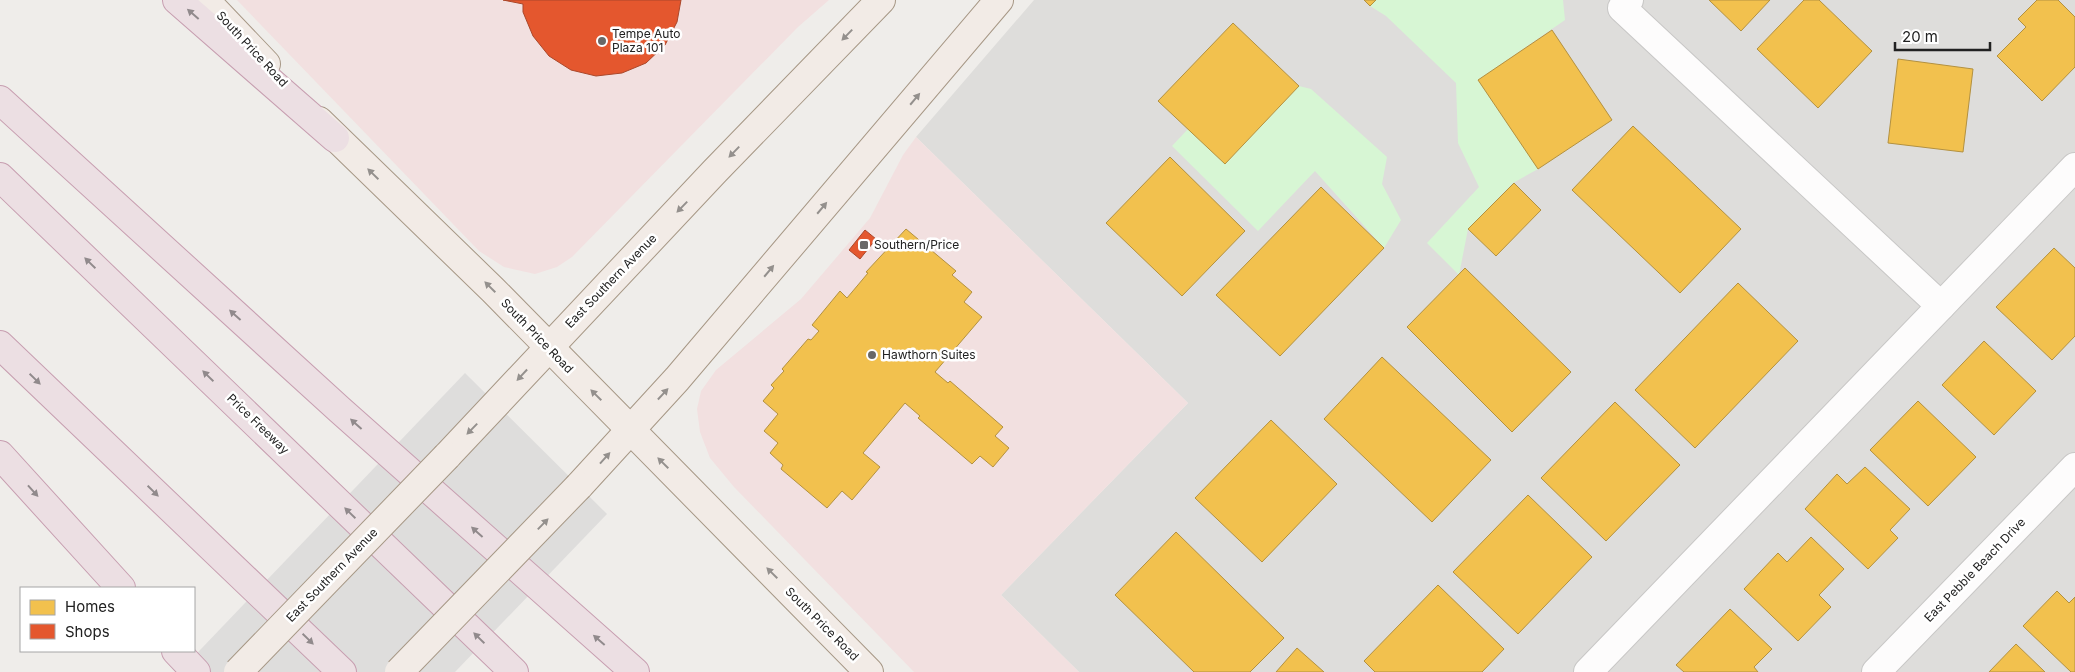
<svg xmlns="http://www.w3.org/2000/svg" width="2075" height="672" viewBox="0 0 2075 672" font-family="Inter,sans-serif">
  <rect width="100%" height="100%" fill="#efedea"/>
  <path fill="#dedddb" d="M 1034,0 L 2075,0 L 2075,672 L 1079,672 L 1001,595 L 1188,403 L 916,137 Z"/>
  <g fill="#f2e0e0">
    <path d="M 237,0 L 829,0 L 798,27 L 572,257 L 557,267 L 535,274 L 504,267 L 479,251 Z"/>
    <path d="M 916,137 L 1188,403 L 1001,595 L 1079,672 L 914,672 L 734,487 L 710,458 L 700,432 L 697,409 L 701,391 L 716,370 L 801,299 L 870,218 L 903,155 Z"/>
  </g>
  <g fill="#d7f6d4">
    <path d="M 1376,0 L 1563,0 L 1565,20 L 1478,80 L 1538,169 L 1513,183 L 1468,229 L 1459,275 L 1427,243 L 1479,187 L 1458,143 L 1456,83 L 1386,16 L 1370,6 Z"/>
    <path d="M 1299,86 L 1311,89 L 1387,157 L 1382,184 L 1401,220 L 1384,248 L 1315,171 L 1258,231 L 1172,146 L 1188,129 L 1225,164 Z"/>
  </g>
  <path fill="#dedddc" d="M 465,373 L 607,514 L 455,672 L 179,672 Z"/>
  <g fill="#f2c14e" stroke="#b39140">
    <path d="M 1364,0 L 1376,0 L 1370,6 Z"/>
    <path d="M 1709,0 L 1770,0 L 1741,31 Z"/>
    <path d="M 1804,0 L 1819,0 L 1872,51 L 1818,108 L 1757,49 Z"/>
    <path d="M 2037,0 L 2058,0 L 2075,17 L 2075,67 L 2042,101 L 1997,56 L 2026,27 L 2018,19 Z"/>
    <path d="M 1233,23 L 1299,86 L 1225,164 L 1158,101 Z"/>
    <path d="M 1552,30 L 1612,120 L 1538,169 L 1478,80 Z"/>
    <path d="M 1898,59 L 1973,69 L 1963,152 L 1888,143 Z"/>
    <path d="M 1633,126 L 1741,229 L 1680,293 L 1572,190 Z"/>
    <path d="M 1170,157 L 1245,231 L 1182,296 L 1106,223 Z"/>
    <path d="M 1514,183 L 1541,210 L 1496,256 L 1468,229 Z"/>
    <path d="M 1321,187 L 1384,248 L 1280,356 L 1216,295 Z"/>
    <path d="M 906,229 L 956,271 L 952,275 L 972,292 L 964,302 L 982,317 L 935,372 L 948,383 L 950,381 L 1003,427 L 995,436 L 1009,448 L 993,467 L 980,456 L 972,464 L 918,418 L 920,416 L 905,403 L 863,453 L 880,467 L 852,500 L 842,491 L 827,508 L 781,469 L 783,465 L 770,453 L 778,443 L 764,431 L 778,414 L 763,401 L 774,388 L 771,385 L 784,371 L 782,369 L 808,339 L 811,340 L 819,331 L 812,325 L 840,291 L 847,298 L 868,273 L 866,272 Z"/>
    <path d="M 2054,248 L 2075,268 L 2075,336 L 2052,360 L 1996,307 Z"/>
    <path d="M 1465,268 L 1571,372 L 1512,432 L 1407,327 Z"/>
    <path d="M 1738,283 L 1798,341 L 1695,448 L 1635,390 Z"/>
    <path d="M 1984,341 L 2036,391 L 1994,435 L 1942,385 Z"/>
    <path d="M 1382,357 L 1491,460 L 1432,522 L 1324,419 Z"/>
    <path d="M 1918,401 L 1976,457 L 1928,506 L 1870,450 Z"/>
    <path d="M 1615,402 L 1680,465 L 1606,541 L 1541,478 Z"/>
    <path d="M 1271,420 L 1337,484 L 1262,562 L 1195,498 Z"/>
    <path d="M 1865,467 L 1910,509 L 1890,530 L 1898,538 L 1868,569 L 1805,509 L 1837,474 L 1847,484 Z"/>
    <path d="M 1528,495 L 1592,557 L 1518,634 L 1453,572 Z"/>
    <path d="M 1176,532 L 1284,638 L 1250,672 L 1194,672 L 1115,595 Z"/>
    <path d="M 1811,537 L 1844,569 L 1819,595 L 1831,607 L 1798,641 L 1744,589 L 1778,553 L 1787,562 Z"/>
    <path d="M 1438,585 L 1504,649 L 1482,672 L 1375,672 L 1364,661 Z"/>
    <path d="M 2057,591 L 2069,603 L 2075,597 L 2075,672 L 2071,672 L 2023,626 Z"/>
    <path d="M 1730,609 L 1772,649 L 1754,667 L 1758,672 L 1684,672 L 1676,665 Z"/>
    <path d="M 2016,644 L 2045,672 L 1989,672 Z"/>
    <path d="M 1297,648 L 1324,672 L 1276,672 Z"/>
  </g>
  <g fill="#e4572e" stroke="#aa472a">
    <path d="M 503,0 L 681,0 L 677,22 L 665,45 L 646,63 L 622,73 L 596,76 L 571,70 L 549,56 L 533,36 L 523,12 L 523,4 Z"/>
    <path d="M 865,230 L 876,239 L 860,259 L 849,250 Z"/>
  </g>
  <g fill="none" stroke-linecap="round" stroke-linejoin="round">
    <g stroke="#c8c7c6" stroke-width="30">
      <g id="minor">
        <path d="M 1629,0 L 1622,8 L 1941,306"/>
        <path d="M 1588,672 L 2075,167"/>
        <path d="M 1876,672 L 2075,467"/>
      </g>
    </g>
    <g stroke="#a69785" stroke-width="30">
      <g id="major">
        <path d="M 205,0 L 266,64"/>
        <path d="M 319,121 L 493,290 L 869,672"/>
        <path d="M 447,456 L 715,171 L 881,0"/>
        <path d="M 579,486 L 677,379 L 999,0"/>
      </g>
    </g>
    <g stroke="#c79eb0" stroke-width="30">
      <g id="highway">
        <path d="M 177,0 L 335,138"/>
        <path d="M 0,100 L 340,410 L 635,672"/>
        <path d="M 0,177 L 514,672"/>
        <path d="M 0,345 L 342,672"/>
        <path d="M 0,455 L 121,588"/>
        <path d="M 176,651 L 196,672"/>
      </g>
    </g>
    <use href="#minor" stroke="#fdfcfc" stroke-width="28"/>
    <use href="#major" stroke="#f2ebe6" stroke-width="28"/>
    <use href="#highway" stroke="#ecdfe3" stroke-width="28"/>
    <g stroke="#a69785" stroke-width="30" stroke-linecap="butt">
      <g id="major-bridge">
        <path d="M 238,672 L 447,456"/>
        <path d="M 399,672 L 579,486"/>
      </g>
    </g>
    <use href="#major-bridge" stroke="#f2ebe6" stroke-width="28"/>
  </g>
  <defs><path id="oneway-solid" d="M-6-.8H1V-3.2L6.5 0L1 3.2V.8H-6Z" transform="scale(1.25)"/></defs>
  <g fill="#918a8c">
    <use href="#oneway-solid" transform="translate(193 14) rotate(-139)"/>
    <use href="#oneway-solid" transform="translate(90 263) rotate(-136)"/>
    <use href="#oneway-solid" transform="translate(235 315) rotate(-138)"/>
    <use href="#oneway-solid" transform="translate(208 376) rotate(-136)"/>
    <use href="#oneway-solid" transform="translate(35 379) rotate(44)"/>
    <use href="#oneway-solid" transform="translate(356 424) rotate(-138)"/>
    <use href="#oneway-solid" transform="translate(33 491) rotate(48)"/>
    <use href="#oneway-solid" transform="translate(153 491) rotate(44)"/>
    <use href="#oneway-solid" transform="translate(350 513) rotate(-136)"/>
    <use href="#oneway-solid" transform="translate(477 532) rotate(-138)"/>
    <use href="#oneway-solid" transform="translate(479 638) rotate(-136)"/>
    <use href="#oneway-solid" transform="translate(308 639) rotate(44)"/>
    <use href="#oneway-solid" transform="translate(599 640) rotate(-139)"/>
  </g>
  <g fill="#94908d">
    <use href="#oneway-solid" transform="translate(847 35) rotate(134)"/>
    <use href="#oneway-solid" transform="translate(915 99) rotate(-50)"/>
    <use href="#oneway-solid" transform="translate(734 152) rotate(134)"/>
    <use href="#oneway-solid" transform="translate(373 174) rotate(-136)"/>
    <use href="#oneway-solid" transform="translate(682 207) rotate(134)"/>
    <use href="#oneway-solid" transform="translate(822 208) rotate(-50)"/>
    <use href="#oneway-solid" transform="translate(769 271) rotate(-50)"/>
    <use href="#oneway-solid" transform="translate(490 287) rotate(-135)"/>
    <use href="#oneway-solid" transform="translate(522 375) rotate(133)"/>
    <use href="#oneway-solid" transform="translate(663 394) rotate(-47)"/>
    <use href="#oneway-solid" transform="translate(596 395) rotate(-135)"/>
    <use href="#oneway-solid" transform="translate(472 429) rotate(134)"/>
    <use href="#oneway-solid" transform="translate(605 458) rotate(-48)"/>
    <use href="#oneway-solid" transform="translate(663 463) rotate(-135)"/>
    <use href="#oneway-solid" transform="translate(543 524) rotate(-46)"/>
    <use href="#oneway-solid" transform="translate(772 573) rotate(-135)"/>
  </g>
  <g fill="#696867" stroke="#fff" stroke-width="2">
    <circle cx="602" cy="41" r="5"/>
    <rect x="859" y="240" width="10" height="10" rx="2.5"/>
    <circle cx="872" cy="355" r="5"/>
  </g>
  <g text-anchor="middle" stroke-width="5" stroke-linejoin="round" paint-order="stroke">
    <g font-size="12" fill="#212121" stroke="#fff" text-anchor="start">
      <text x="612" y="38">Tempe Auto<tspan x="612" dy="14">Plaza 101</tspan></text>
      <text x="874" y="249">Southern/Price</text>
      <text x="882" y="359">Hawthorn Suites</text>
    </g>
    <g font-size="12" fill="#212121" stroke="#fff">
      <text transform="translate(252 49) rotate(47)" y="4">South Price Road</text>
      <text transform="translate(611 281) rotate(-46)" y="4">East Southern Avenue</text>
      <text transform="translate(537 336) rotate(46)" y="4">South Price Road</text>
      <text transform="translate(258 424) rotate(44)" y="4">Price Freeway</text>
      <text transform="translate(1975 570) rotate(-46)" y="4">East Pebble Beach Drive</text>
      <text transform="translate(332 575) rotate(-46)" y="4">East Southern Avenue</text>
      <text transform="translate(822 624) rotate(45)" y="4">South Price Road</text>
    </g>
  </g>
  <rect x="20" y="587" width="175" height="65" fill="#ffffff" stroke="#a6a6a6"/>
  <rect x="30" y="600" width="25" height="15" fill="#f2c14e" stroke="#a6a6a6"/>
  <text x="65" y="612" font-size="15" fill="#212121">Homes</text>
  <rect x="30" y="624" width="25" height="15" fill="#e4572e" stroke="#a6a6a6"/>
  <text x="65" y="637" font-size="15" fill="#212121">Shops</text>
  <path d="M1895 42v8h95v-8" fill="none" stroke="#212121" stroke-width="2.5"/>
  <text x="1902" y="42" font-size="15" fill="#212121" stroke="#ffffff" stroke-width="4" paint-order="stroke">20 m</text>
</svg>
